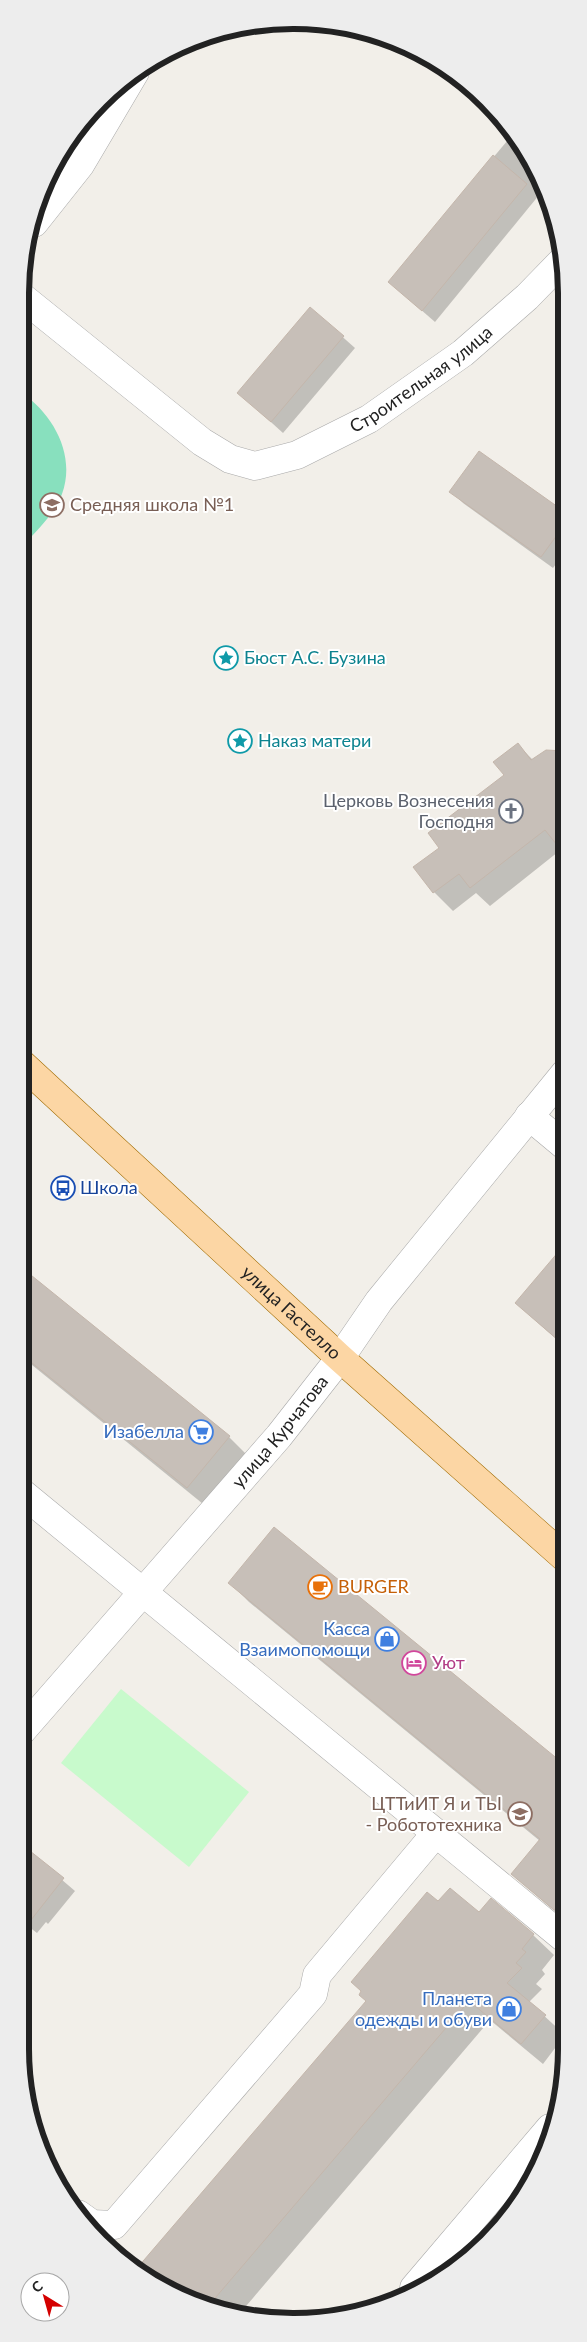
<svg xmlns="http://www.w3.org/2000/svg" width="587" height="2342" viewBox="0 0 587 2342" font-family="Lato,sans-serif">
  <rect width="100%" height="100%" fill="#f2efe9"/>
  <path fill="#c8facc" d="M 121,1689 L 249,1792 L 189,1867 L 61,1763 Z"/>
  <path fill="#88e0be" d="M 22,393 C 54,415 76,456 62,494 C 55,514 36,531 22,547 Z"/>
  <g fill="#0003">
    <path d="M 512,135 L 539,173 L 544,189 L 435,322 L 389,282 Z"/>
    <path d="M 310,308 L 355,348 L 283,433 L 239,393 Z"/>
    <path d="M 451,491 L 565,514 L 565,552 L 553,568 L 463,503 Z"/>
    <path d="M 518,745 L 533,760 L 563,848 L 490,906 L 476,893 L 453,911 L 434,892 L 415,867 L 441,848 L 505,776 Z"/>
    <path d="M 565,1246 L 565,1347 L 516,1303 Z"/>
    <path d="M 21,1269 L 229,1437 L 250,1458 L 208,1508 L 21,1356 Z"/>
    <path d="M 230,1583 L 565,1766 L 565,1920 L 512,1874 L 540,1841 L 249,1602 Z"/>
    <path d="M 20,1844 L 75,1891 L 48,1924 L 46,1922 L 37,1933 L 20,1920 Z"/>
    <path d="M 491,1900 L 533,1935 L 554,1955 L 542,1970 L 545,1974 L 536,1984 L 542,1989 L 529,2002 L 565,2035 L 543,2064 L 490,2020 L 241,2312 L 172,2294 L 139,2268 L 367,2001 L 438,1903 L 479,1914 Z"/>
  </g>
  <g fill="#c7bfb8" stroke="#c4b6ab">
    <path d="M 493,155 L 527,184 L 422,311 L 388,282 Z"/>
    <path d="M 310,307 L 344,336 L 271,422 L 237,393 Z"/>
    <path d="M 479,451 L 565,512 L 565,524 L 541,557 L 449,492 Z"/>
    <path d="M 518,743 L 531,760 L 546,750 L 565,751 L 565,855 L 545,830 L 470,888 L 459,874 L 433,893 L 413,867 L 439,848 L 428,833 L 504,775 L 493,762 Z"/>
    <path d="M 565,1244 L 565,1346 L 515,1303 Z"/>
    <path d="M 21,1267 L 230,1436 L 187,1488 L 21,1354 Z"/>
    <path d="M 274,1527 L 565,1765 L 565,1897 L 554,1910 L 511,1874 L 540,1839 L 228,1583 Z"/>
    <path d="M 20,1843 L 64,1878 L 20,1934 Z"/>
    <path d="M 450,1888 L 479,1912 L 491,1898 L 534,1934 L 522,1949 L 526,1952 L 516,1963 L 522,1968 L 507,1983 L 546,2015 L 521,2044 L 469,2001 L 210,2304 L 172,2294 L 138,2267 L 366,2001 L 359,1995 L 361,1991 L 351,1982 L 427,1892 L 438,1901 Z"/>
  </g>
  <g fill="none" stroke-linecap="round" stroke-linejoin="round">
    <g stroke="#a9a9a9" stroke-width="29">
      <g id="minor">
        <path d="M 34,223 L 80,165 L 135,72"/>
        <path id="s1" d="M 22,297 L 202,442 L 230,459 L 255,466 L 297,455 L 369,419 L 463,353 L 527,297 L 565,258"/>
        <path d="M 529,1116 L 565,1146"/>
        <path d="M 21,1492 L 565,1939"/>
        <path id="s2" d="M 20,1733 L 279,1436 L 340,1358 L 379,1301 L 565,1073"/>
        <path d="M 78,2214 L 92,2224 L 114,2225 L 313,1994 L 317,1975 L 436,1833"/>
        <path d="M 414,2288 L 550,2128"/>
      </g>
    </g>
    <g stroke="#a06b00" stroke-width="29">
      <g id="major">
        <path id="s3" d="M 21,1063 L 340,1358 L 565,1558"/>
      </g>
    </g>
    <use href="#minor" stroke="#fff" stroke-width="28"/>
    <use href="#major" stroke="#fcd6a4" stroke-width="28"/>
  </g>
  <defs>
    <g id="school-ring" transform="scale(1.25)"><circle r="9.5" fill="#fff" stroke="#8d6e63" stroke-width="1.5"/><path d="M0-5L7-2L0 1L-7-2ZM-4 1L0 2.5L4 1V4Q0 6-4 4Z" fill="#8d6e63"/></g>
    <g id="sight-ring" transform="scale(1.25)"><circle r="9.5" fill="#fff" stroke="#0f9aa8" stroke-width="1.5"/><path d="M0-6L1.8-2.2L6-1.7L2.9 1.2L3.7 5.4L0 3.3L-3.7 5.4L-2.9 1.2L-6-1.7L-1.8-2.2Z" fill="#0f9aa8"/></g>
    <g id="church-ring" transform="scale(1.25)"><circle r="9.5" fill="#fff" stroke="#6b7280" stroke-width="1.5"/><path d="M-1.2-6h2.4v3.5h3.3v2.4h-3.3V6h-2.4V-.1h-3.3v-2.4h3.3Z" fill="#6b7280"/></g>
    <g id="bus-ring" transform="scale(1.25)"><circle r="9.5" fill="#fff" stroke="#1a4fb4" stroke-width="1.5"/><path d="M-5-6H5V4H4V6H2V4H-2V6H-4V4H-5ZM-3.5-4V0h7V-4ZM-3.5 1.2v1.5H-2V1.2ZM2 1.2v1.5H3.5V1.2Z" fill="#1a4fb4"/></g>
    <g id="supermarket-ring" transform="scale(1.25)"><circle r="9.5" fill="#fff" stroke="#3f7fe0" stroke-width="1.5"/><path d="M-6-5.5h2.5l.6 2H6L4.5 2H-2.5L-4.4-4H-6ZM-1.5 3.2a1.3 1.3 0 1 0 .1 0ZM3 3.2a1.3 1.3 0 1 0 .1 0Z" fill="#3f7fe0"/></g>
    <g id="cafe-ring" transform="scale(1.25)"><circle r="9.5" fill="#fff" stroke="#e8710a" stroke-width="1.5"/><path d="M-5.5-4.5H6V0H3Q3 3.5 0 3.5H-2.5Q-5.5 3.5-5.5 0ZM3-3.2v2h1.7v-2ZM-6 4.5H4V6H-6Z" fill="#e8710a"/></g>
    <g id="shop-ring" transform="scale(1.25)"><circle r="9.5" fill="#fff" stroke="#3f7fe0" stroke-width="1.5"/><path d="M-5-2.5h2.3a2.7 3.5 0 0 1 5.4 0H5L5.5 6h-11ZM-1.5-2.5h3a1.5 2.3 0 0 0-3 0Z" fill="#3f7fe0"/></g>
    <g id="hotel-ring" transform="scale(1.25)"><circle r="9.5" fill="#fff" stroke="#d1479c" stroke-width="1.5"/><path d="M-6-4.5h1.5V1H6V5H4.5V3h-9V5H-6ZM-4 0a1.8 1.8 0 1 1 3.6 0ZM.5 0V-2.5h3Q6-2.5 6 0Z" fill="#d1479c"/></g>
  </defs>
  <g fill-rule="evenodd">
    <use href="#school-ring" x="52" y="505"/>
    <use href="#sight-ring" x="226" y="658"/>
    <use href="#sight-ring" x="240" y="741"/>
    <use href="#church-ring" x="511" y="811"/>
    <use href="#bus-ring" x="63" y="1188"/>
    <use href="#supermarket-ring" x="201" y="1432"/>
    <use href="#cafe-ring" x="320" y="1587"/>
    <use href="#shop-ring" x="387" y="1639"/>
    <use href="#hotel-ring" x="414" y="1663"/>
    <use href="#school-ring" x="520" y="1814"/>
    <use href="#shop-ring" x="509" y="2009"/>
  </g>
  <g text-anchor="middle" stroke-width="4" stroke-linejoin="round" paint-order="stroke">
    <g font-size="18" fill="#222" stroke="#fff">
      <text dy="6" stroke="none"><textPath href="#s1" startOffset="479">Строительная улица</textPath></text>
      <text dy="6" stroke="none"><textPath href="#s3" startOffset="368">улица Гастелло</textPath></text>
      <text dy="6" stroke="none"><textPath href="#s2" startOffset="398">улица Курчатова</textPath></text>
    </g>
    <g font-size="18" fill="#785e54" stroke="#fff" text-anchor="start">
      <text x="70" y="511">Средняя школа №1</text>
      <text x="502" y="1810" text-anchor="end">ЦТТиИТ Я и ТЫ<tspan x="502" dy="21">- Робототехника</tspan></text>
    </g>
    <g font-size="18" fill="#0d838f" stroke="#fff" text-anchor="start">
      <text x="244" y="664">Бюст А.С. Бузина</text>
      <text x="258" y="747">Наказ матери</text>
    </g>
    <g font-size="18" fill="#5b616d" stroke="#fff" text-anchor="end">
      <text x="494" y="807">Церковь Вознесения<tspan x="494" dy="21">Господня</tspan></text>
    </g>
    <g font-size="18" fill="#164399" stroke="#fff" text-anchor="start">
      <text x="80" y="1194">Школа</text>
    </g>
    <g font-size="18" fill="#366cbe" stroke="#fff" text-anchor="end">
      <text x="184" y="1438">Изабелла</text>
      <text x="370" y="1635">Касса<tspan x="370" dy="21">Взаимопомощи</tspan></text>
      <text x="492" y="2005">Планета<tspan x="492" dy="21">одежды и обуви</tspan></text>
    </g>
    <g font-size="18" fill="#c56008" stroke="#fff" text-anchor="start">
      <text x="338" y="1593">BURGER</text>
    </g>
    <g font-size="18" fill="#b23c85" stroke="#fff" text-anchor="start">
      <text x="432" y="1669">Уют</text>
    </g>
  </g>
  <path d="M0 0H587V2342H0ZM293 29H294A264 264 0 0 1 558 293V2049A264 264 0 0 1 294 2313H293A264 264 0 0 1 29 2049V293A264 264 0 0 1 293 29Z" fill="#ededed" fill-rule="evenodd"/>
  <path fill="none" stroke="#222" stroke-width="6" d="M293 29H294A264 264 0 0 1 558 293V2049A264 264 0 0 1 294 2313H293A264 264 0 0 1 29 2049V293A264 264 0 0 1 293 29Z"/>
  <g transform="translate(45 2297) rotate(323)"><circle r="24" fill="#ffffff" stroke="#a7a7a7"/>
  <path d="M0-4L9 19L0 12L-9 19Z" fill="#d40000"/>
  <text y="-8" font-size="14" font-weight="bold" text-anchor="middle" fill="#222222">С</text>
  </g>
</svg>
